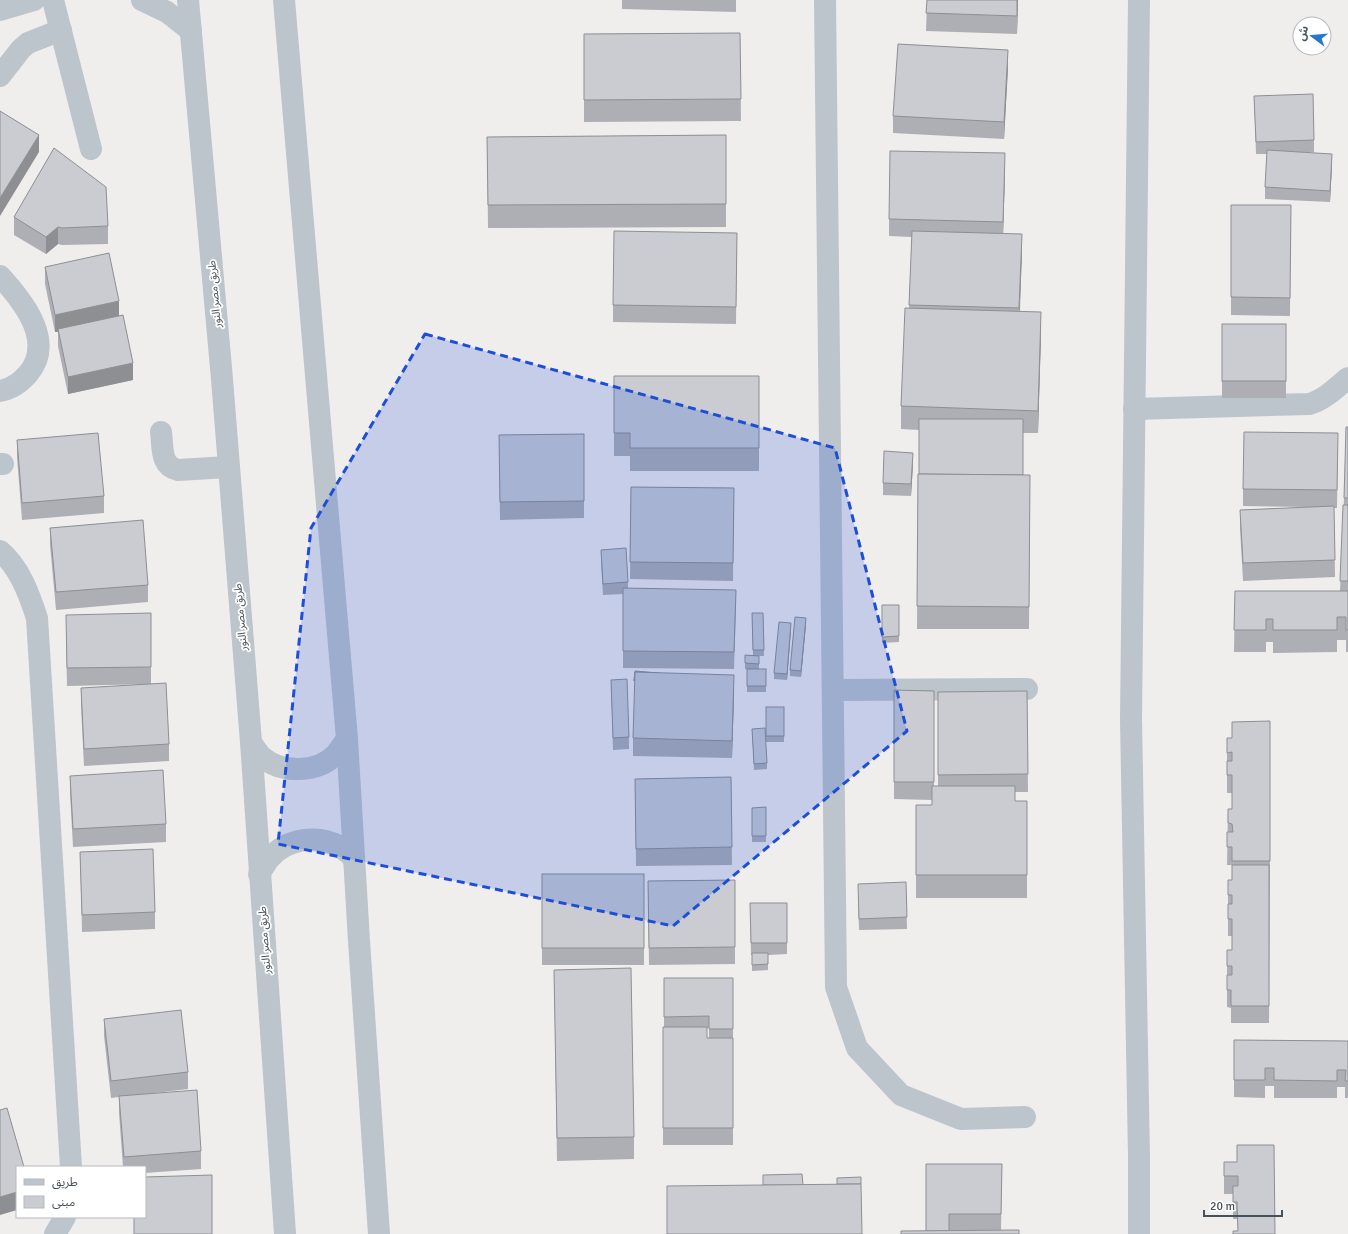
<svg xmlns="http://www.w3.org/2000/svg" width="1348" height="1234" viewBox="0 0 1348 1234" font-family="Signika,'Noto Sans Arabic',sans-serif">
  <rect width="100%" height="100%" fill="#f0eded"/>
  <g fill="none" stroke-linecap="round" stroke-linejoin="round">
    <g stroke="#bcc5cb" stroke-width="22">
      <path d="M 53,0 L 91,149"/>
      <path d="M 142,0 L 167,12 L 191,31"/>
      <path d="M 188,0 L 222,379 L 251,742 L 285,1234"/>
      <path d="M 284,0 L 347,739 L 359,941 L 379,1234"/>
      <path d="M 825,0 L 836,987 L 857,1048 L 901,1095 L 961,1119 L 1025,1117"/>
      <path d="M 0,10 L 34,0"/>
      <path d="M 0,76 L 21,49 L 28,43 L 61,30"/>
      <path d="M 0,276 C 22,300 56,341 28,374 C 20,383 12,389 0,391"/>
      <path d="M 1134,409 L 1309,404 C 1324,400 1336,388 1348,378"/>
      <path d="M 161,432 C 163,447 160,466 178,470 L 228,467"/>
      <path d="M 0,464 L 3,464"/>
      <path d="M 0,551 C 20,568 29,594 37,618 L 71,1167"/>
      <path d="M 833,690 L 1027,689"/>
      <path d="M 251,742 C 254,747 258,753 262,757 C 282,774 318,773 336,754 C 340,749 343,744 347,739"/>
      <path d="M 259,874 C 263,869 266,862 270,858 C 286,839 317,834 339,846 C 344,849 349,854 354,858"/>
      <path d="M 55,1234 L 65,1217"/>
      <path d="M 1139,1234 L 1139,1157 L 1131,719 L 1139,0"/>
    </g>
  </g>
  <g fill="#aeafb4" fill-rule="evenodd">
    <path d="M 622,0 L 736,0 L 736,12 L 622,9 Z"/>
    <path d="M 927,0 L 1018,0 L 1017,34 L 926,31 Z"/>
    <path d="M 740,33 L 741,121 L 584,122 L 584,34 Z"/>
    <path d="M 1008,68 L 1004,139 L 893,133 L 893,116 Z"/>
    <path d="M 1254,96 L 1314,140 L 1314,152 L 1304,152 L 1332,165 L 1330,202 L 1265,199 L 1265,187 L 1267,154 L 1256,154 Z"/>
    <path d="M 726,135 L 726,227 L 488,228 L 487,137 Z"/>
    <path d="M 1005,171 L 1003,234 L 1022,252 L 1020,311 L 1041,335 L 1038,433 L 1023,433 L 1023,475 L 1030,475 L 1029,629 L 917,629 L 918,474 L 919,474 L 919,430 L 901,429 L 901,406 L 909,308 L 912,237 L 889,236 L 889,219 Z"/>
    <path d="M 1231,205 L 1291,205 L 1290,316 L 1231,315 Z"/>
    <path d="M 14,217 L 108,226 L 108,244 L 62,245 L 58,244 L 46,254 L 14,235 Z"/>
    <path d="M 737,233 L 736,324 L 613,322 L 613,305 Z"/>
    <path d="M 45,267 L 119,316 L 133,380 L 68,394 L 58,346 L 58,332 L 55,332 L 45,284 Z"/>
    <rect x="1222" y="324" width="64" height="74"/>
    <path d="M 614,376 L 759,376 L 759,471 L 630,471 L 630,456 L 614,456 Z"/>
    <path d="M 1348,427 L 1348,652 L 1346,652 L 1346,640 L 1337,640 L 1337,652 L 1273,653 L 1273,642 L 1266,642 L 1266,652 L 1234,652 L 1235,591 L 1340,591 L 1344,498 Z"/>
    <path d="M 584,434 L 584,518 L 500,520 L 499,435 Z"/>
    <path d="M 17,440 L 104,496 L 104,513 L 22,520 L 17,457 Z"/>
    <path d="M 1338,451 L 1337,508 L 1334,508 L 1335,577 L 1243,581 L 1240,528 L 1240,510 L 1309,507 L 1243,506 L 1243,489 Z"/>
    <path d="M 913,464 L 911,496 L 883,495 L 883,483 Z"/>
    <path d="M 631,487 L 734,488 L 733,581 L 630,579 Z"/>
    <path d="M 50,528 L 148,585 L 148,602 L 56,610 L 50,545 Z"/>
    <path d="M 601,550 L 628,582 L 628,588 L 736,607 L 734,669 L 623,668 L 623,594 L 603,595 L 601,562 Z"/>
    <path d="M 882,605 L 899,605 L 899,642 L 882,643 Z"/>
    <path d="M 752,613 L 763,613 L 764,656 L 756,656 L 759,656 L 759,669 L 766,669 L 766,692 L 747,692 L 747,669 L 745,669 L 745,655 L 753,656 Z"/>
    <path d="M 806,624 L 801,677 L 790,676 L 790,670 Z"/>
    <path d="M 791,629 L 787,680 L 774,679 L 774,673 Z"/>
    <path d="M 66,632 L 151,667 L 151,684 L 67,686 Z"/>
    <path d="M 658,673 L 734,693 L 732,758 L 633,756 L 633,738 Z"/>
    <path d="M 611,680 L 629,737 L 629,749 L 613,750 Z"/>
    <path d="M 81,688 L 169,744 L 169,761 L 84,766 L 81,706 Z"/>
    <path d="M 894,690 L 934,691 L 934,786 L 938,786 L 938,692 L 1027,691 L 1028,792 L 1015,792 L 1015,801 L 1027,801 L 1027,898 L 916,898 L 916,805 L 932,805 L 932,800 L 894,799 Z"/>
    <rect x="766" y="707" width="18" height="35"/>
    <path d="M 1270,721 L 1270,878 L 1269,1023 L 1231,1023 L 1231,1008 L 1227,1007 L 1227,950 L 1232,950 L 1232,936 L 1228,936 L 1228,880 L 1232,880 L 1232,865 L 1227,865 L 1228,809 L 1232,809 L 1232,793 L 1227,793 L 1227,738 L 1232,738 Z"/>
    <path d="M 752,729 L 767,763 L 767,769 L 754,770 Z"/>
    <path d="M 70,776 L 166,824 L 166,842 L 73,847 L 70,793 Z"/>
    <path d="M 731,777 L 732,865 L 636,866 L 635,779 Z"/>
    <path d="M 766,807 L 766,842 L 752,842 L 752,808 Z"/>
    <path d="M 80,852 L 155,912 L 155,929 L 82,932 Z"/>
    <rect x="542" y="874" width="102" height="91"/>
    <path d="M 735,880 L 735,964 L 649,965 L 648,881 Z"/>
    <path d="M 906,882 L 907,929 L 859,930 L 858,896 Z"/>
    <path d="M 750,903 L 787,903 L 787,954 L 768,955 L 768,970 L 752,971 L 752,955 L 751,955 Z"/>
    <path d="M 554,970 L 634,1137 L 634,1159 L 557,1161 Z"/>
    <path d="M 664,978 L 733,978 L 733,1145 L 663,1145 L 663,1027 L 664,1027 ZM 707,1028 L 709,1028 L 709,1038 L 707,1038 Z"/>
    <path d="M 104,1019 L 188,1072 L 188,1089 L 146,1094 L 201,1151 L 201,1169 L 145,1173 L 145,1167 L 123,1167 L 119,1113 L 119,1097 L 111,1098 L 104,1036 Z"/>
    <path d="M 1234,1040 L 1348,1041 L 1348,1098 L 1345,1098 L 1345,1087 L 1337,1087 L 1337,1098 L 1274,1098 L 1274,1086 L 1265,1086 L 1265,1098 L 1234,1097 Z"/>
    <path d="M 1274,1145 L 1238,1231 L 1237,1219 L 1233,1219 L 1233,1194 L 1224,1194 L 1224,1162 L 1237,1162 Z"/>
    <path d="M 1002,1164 L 1001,1231 L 926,1231 Z"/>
  </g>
  <g fill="#8d8f92">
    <path d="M 1017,0 L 1018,0 L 1017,34 Z"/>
    <path d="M 1008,50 L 1008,68 L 1004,139 L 1004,122 Z"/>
    <path d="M 39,135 L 39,152 L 0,216 L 0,198 Z"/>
    <path d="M 1005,153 L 1005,171 L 1003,239 L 1003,222 Z"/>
    <path d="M 1332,154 L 1332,165 L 1330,202 L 1330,191 Z"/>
    <path d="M 58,227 L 58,244 L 46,254 L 46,237 Z"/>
    <path d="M 1022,234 L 1022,252 L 1019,325 L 1019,308 Z"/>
    <path d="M 119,301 L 119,319 L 58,329 L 58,332 L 55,332 L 55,315 Z"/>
    <path d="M 1041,312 L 1041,335 L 1038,433 L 1038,411 Z"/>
    <path d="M 133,363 L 133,380 L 68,394 L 68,377 Z"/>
    <path d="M 913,453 L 913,464 L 911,496 L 911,484 Z"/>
    <path d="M 806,618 L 806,624 L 801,677 L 801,671 Z"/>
    <path d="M 791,623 L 791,629 L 787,680 L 787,674 Z"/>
    <path d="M 734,675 L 734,693 L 732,758 L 732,741 Z"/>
    <path d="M 17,1192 L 17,1210 L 0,1215 L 0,1197 Z"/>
  </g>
  <g fill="#caccd1" stroke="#8d8f92">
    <path d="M 927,0 L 1017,0 L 1017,16 L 926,13 Z"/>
    <path d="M 740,33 L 741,99 L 584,100 L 584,34 Z"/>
    <path d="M 898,44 L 1008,50 L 1004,122 L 893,116 Z"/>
    <path d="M 1313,94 L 1314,140 L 1256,142 L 1254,96 Z"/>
    <path d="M 0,111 L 39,135 L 0,198 Z"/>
    <path d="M 726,135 L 726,204 L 488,205 L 487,137 Z"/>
    <path d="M 54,148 L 106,187 L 108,226 L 62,228 L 58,227 L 46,237 L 14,217 Z"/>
    <path d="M 1267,150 L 1332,154 L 1330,191 L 1265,187 Z"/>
    <path d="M 890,151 L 1005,153 L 1003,222 L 889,219 Z"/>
    <path d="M 1231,205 L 1291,205 L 1290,298 L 1231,297 Z"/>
    <path d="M 614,231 L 737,233 L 736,307 L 613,305 Z"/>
    <path d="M 912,231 L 1022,234 L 1019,308 L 909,305 Z"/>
    <path d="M 109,253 L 119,301 L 55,315 L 45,267 Z"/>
    <path d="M 905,308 L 1041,312 L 1038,411 L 901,406 Z"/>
    <path d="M 123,315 L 133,363 L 68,377 L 58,329 Z"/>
    <rect x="1222" y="324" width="64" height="57"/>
    <path d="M 614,376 L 759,376 L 759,448 L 630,448 L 630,433 L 614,433 Z"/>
    <path d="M 919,419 L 1023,419 L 1023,475 L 919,474 Z"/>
    <path d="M 1346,427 L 1348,427 L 1348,498 L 1344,498 Z"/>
    <path d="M 1244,432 L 1338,433 L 1337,490 L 1243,489 Z"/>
    <path d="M 98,433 L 104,496 L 22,503 L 17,440 Z"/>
    <path d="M 584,434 L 584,501 L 500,502 L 499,435 Z"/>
    <path d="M 884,451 L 913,453 L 911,484 L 883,483 Z"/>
    <path d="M 918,474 L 1030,475 L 1029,607 L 917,606 Z"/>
    <path d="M 631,487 L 734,488 L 733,563 L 630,562 Z"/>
    <path d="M 1343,505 L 1348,505 L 1348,581 L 1340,581 Z"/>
    <path d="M 1334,506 L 1335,560 L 1243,563 L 1240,510 Z"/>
    <path d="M 143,520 L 148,585 L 56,592 L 50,528 Z"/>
    <path d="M 626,548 L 628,582 L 603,584 L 601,550 Z"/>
    <path d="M 623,588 L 736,590 L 734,652 L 623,651 Z"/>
    <path d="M 1235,591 L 1348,591 L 1348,630 L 1346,630 L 1346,617 L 1337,617 L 1337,630 L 1273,630 L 1273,619 L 1266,619 L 1266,630 L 1234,630 Z"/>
    <path d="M 882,605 L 899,605 L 899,636 L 882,637 Z"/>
    <path d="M 151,613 L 151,667 L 67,668 L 66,615 Z"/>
    <path d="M 752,613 L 763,613 L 764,650 L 753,650 Z"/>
    <path d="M 795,617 L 806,618 L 801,671 L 790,670 Z"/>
    <path d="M 779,622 L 791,623 L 787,674 L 774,673 Z"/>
    <path d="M 745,655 L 759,656 L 759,664 L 745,663 Z"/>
    <rect x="747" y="669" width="19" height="17"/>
    <path d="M 635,671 L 658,673 L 635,672 L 634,681 Z"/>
    <path d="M 635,672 L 734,675 L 732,741 L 633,738 Z"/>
    <path d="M 627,679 L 629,737 L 613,738 L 611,680 Z"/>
    <path d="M 166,683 L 169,744 L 84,749 L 81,688 Z"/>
    <path d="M 894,690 L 934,691 L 934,782 L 894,782 Z"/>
    <path d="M 1027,691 L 1028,774 L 938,775 L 938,692 Z"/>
    <rect x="766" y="707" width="18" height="29"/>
    <path d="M 1270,721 L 1270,861 L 1232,861 L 1232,847 L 1227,847 L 1227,832 L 1233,832 L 1232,824 L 1228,823 L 1228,809 L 1232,809 L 1232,775 L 1227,775 L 1227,761 L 1232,761 L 1232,752 L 1227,753 L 1227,738 L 1232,738 L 1232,722 Z"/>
    <path d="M 765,728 L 767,763 L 754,764 L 752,729 Z"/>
    <path d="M 163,770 L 166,824 L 73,829 L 70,776 Z"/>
    <path d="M 731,777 L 732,847 L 636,849 L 635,779 Z"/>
    <path d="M 932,786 L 1015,786 L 1015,801 L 1027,801 L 1027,875 L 916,875 L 916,805 L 932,805 Z"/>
    <path d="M 766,807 L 766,836 L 752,836 L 752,808 Z"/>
    <path d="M 153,849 L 155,912 L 82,915 L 80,852 Z"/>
    <path d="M 1232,865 L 1269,865 L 1269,1006 L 1231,1006 L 1231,990 L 1227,990 L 1227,975 L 1232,975 L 1232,966 L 1227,966 L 1227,950 L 1232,950 L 1232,919 L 1228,919 L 1228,904 L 1232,904 L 1232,895 L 1228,895 L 1228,880 L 1232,880 Z"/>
    <rect x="542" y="874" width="102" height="74"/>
    <path d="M 735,880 L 735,947 L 649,948 L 648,881 Z"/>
    <path d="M 906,882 L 907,917 L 859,919 L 858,884 Z"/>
    <path d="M 750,903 L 787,903 L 787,943 L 751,943 Z"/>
    <path d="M 752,953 L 768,953 L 768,964 L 752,965 Z"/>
    <path d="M 631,968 L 634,1137 L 557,1138 L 554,970 Z"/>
    <path d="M 664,978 L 733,978 L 733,1029 L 709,1029 L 709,1016 L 664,1017 Z"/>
    <path d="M 181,1010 L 188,1072 L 111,1081 L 104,1019 Z"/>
    <path d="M 663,1027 L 707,1027 L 707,1038 L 733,1038 L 733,1128 L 663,1128 Z"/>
    <path d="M 1234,1040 L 1348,1041 L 1348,1081 L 1345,1081 L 1346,1070 L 1337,1070 L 1337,1081 L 1274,1080 L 1274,1068 L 1265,1068 L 1265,1080 L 1234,1080 Z"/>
    <path d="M 197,1090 L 201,1151 L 124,1157 L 119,1096 Z"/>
    <path d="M 7,1108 L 24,1167 L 17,1167 L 17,1192 L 0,1197 L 0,1110 Z"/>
    <path d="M 1237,1145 L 1274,1145 L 1275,1234 L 1233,1234 L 1233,1231 L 1238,1231 L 1237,1202 L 1233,1202 L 1233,1186 L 1238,1186 L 1238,1176 L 1224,1176 L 1224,1162 L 1237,1162 Z"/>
    <path d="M 926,1164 L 1002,1164 L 1001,1214 L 949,1214 L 949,1231 L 926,1231 Z"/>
    <path d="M 802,1174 L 803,1185 L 763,1185 L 763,1175 Z"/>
    <path d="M 212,1175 L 212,1234 L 134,1234 L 134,1217 L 145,1217 L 145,1177 Z"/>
    <path d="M 861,1177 L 861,1184 L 837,1184 L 837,1178 Z"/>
    <path d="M 861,1184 L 862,1234 L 667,1234 L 667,1186 Z"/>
    <path d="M 1019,1230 L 1019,1234 L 901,1234 L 901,1231 Z"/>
  </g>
  <path fill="#1d4ed8" fill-opacity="0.2" stroke="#1d4ed8" stroke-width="3" stroke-dasharray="8 5" stroke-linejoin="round" d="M 425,334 L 835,448 L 907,731 L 673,926 L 278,844 L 311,528 Z"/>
  <g text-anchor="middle" stroke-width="3.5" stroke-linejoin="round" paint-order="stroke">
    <g font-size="11" fill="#475159" stroke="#fff">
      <text transform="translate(214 294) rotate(-95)" y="4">طريق مصر النور</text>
      <text transform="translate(240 617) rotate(-95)" y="4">طريق مصر النور</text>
      <text transform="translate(264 940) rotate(-94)" y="4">طريق مصر النور</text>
    </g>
  </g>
  <rect x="16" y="1166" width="130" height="52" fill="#ffffff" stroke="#b5b9bd"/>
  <rect x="24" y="1179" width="20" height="6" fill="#bcc5cb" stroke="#b5b9bd"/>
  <text x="52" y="1186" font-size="12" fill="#475159">طريق</text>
  <rect x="24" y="1196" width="20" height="12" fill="#caccd1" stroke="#b5b9bd"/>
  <text x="52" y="1206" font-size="12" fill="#475159">مبنى</text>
  <g transform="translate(1312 36) rotate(286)"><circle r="19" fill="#ffffff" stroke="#b5b9bd"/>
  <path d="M0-3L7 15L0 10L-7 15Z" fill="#2576d1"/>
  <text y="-6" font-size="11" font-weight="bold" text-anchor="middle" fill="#475159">ش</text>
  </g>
  <path d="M1204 1210v6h78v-6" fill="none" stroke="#475159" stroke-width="2"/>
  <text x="1210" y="1210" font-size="12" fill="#475159" stroke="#ffffff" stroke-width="3" paint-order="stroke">20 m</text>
</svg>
